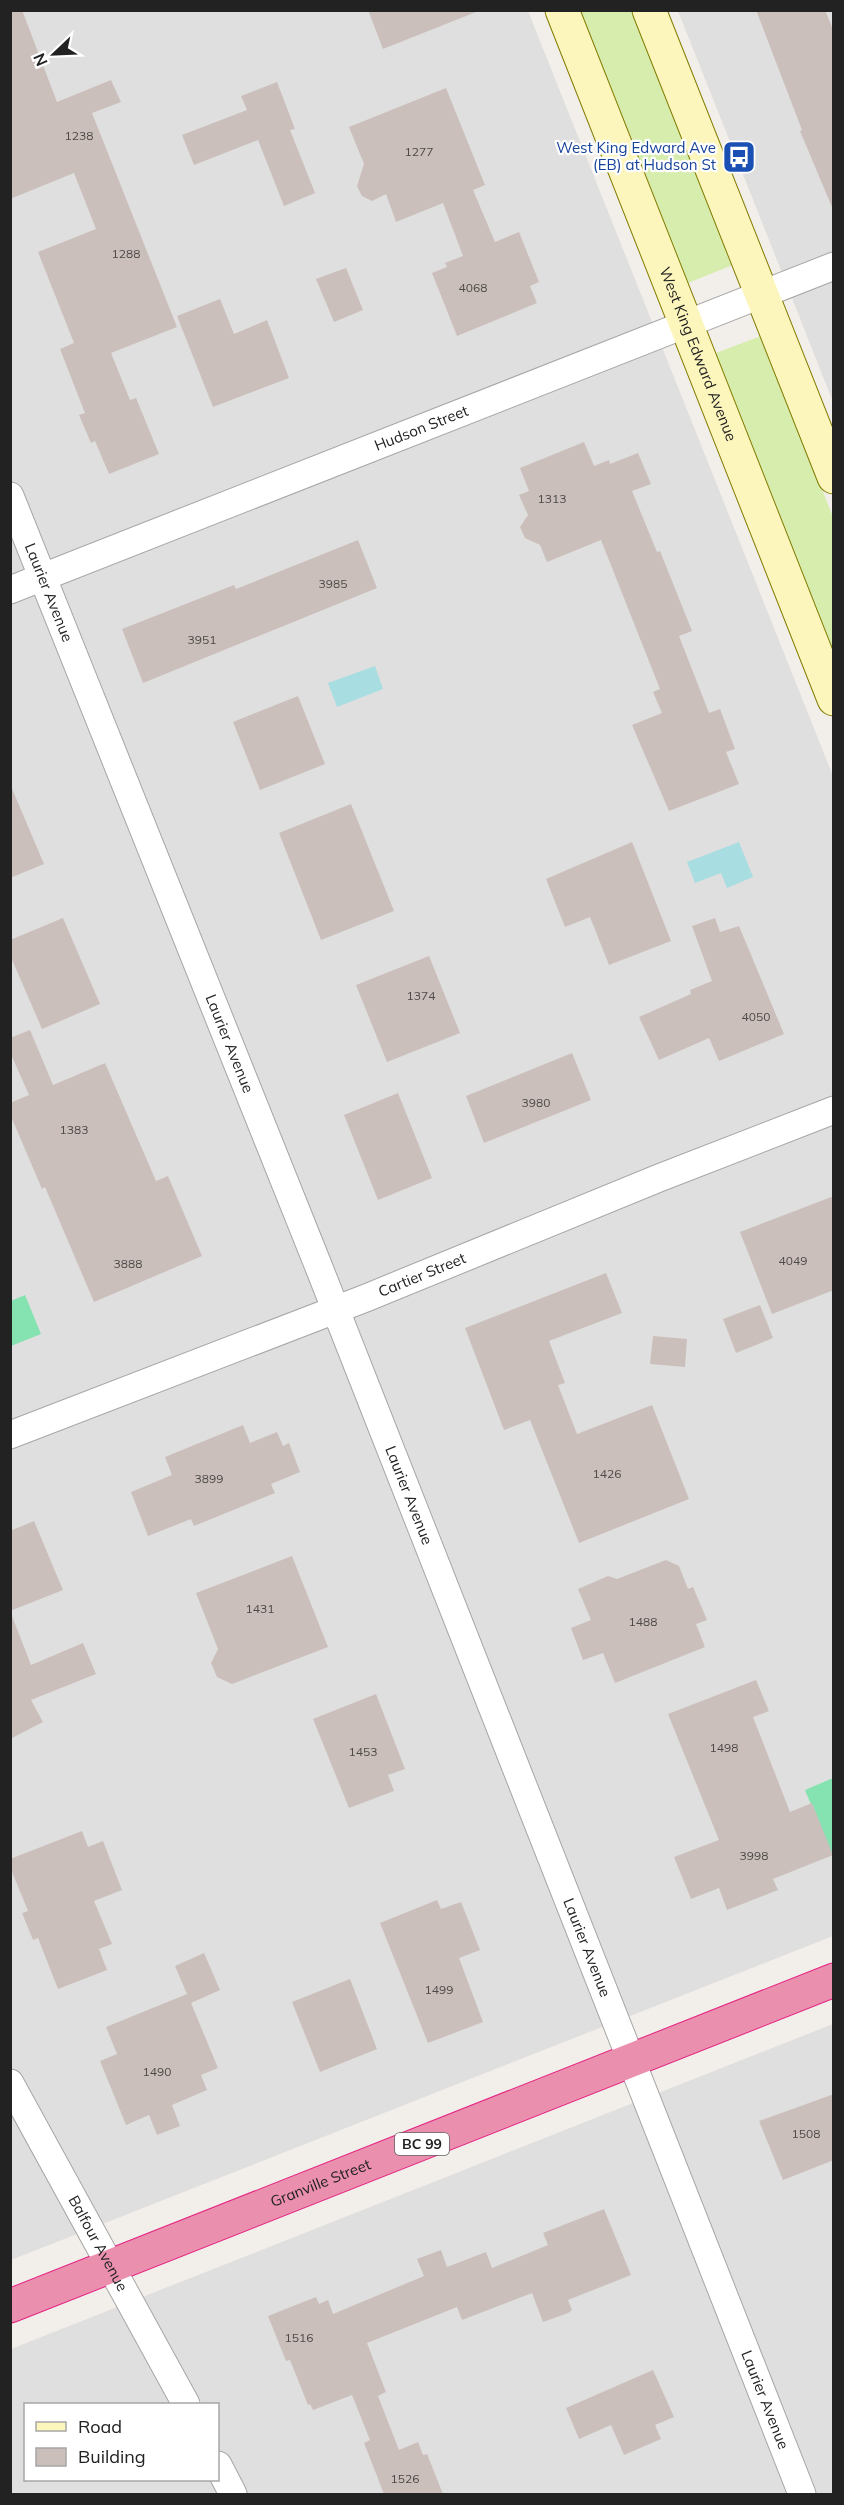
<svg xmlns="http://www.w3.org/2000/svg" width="844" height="2505" viewBox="0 0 844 2505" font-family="Mulish,sans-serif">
  <rect width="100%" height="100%" fill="#f2eee9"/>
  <g fill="#e0dfdf" fill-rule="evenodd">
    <path d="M 11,11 L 528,11 L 833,776 L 833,1936 L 11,2260 Z"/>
    <path d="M 678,11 L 833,11 L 833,402 L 773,250 Z"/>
    <path d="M 833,2024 L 833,2494 L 11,2494 L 11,2349 ZM 26,2404 L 218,2404 L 218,2480 L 26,2480 Z"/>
  </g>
  <g fill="#d7edae">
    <path d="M 578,11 L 632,11 L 733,265 L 688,283 L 682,273 Z"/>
    <path d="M 761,336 L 833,517 L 833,653 L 716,358 L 716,353 Z"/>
  </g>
  <g fill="#84e3b0">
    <path d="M 25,1295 L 41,1334 L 11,1346 L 11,1301 Z"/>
    <path d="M 833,1778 L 833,1858 L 805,1790 Z"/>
  </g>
  <g fill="#a8dde1">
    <path d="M 375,666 L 383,689 L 337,707 L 328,683 Z"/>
    <path d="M 739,842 L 753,877 L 727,888 L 721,873 L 695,883 L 687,862 Z"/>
  </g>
  <g fill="#cbbfbb">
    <path d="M 10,10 L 22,10 L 57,102 L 111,80 L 121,102 L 92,113 L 177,327 L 111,353 L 130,400 L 136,398 L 159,454 L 109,474 L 95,441 L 91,443 L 79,415 L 85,413 L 60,349 L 74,343 L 38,252 L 96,229 L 74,173 L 10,199 Z"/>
    <path d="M 368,10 L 476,10 L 476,12 L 383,49 Z"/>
    <path d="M 756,10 L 825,10 L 834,32 L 834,212 L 800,131 L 802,130 Z"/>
    <path d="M 277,82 L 295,129 L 290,130 L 315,193 L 284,206 L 258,140 L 194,165 L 182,135 L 247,110 L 241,96 Z"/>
    <path d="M 446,88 L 485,185 L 473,190 L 495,242 L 519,232 L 539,282 L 530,286 L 537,303 L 457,336 L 432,273 L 447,267 L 445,263 L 463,256 L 443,203 L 396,222 L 386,194 L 372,201 L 362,196 L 357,186 L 364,164 L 349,127 Z"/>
    <path d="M 346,268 L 363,310 L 334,322 L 316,279 Z"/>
    <path d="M 220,299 L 234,334 L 267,320 L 289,378 L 213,407 L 177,316 Z"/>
    <path d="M 584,442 L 594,466 L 609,460 L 610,464 L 638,453 L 651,484 L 632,491 L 657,552 L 660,551 L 692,631 L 679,636 L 709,713 L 720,709 L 735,749 L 726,752 L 739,784 L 669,811 L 632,725 L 662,713 L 653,692 L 660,689 L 601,540 L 547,562 L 540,545 L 525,538 L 520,527 L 528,515 L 519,495 L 529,491 L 520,468 Z"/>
    <path d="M 358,540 L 377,588 L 143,683 L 122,629 L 234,585 L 236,589 Z"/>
    <path d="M 298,696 L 325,764 L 260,790 L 233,722 Z"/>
    <path d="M 10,784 L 44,864 L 10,878 Z"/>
    <path d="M 351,804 L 394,911 L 321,940 L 279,833 Z"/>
    <path d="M 632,842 L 671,941 L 609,965 L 590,917 L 565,927 L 546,879 Z"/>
    <path d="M 63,918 L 100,1004 L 42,1029 L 10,955 L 10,940 Z"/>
    <path d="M 715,918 L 720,932 L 739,926 L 784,1034 L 719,1061 L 709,1038 L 659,1060 L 639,1017 L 691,994 L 690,990 L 712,981 L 692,926 Z"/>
    <path d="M 429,956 L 460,1033 L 387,1062 L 356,985 Z"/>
    <path d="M 30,1030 L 53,1085 L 105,1063 L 156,1181 L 168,1176 L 202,1256 L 94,1302 L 45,1187 L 42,1189 L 10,1114 L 10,1103 L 29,1095 L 10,1052 L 10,1038 Z"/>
    <path d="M 572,1053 L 591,1100 L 484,1143 L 466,1096 Z"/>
    <path d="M 398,1093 L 432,1178 L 378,1200 L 344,1115 Z"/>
    <path d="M 834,1196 L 834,1290 L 772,1314 L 740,1232 Z"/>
    <path d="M 606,1273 L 622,1313 L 549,1341 L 565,1383 L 558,1385 L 577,1434 L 652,1405 L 689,1499 L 579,1543 L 530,1420 L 504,1430 L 465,1328 Z"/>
    <path d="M 760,1305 L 773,1338 L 736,1353 L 723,1319 Z"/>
    <path d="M 653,1336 L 687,1339 L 685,1367 L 650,1364 Z"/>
    <path d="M 243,1425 L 250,1443 L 277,1432 L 283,1446 L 289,1443 L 300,1472 L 271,1484 L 275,1493 L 194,1526 L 191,1519 L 148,1536 L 131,1492 L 172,1475 L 165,1457 Z"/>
    <path d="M 34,1521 L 63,1590 L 10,1611 L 10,1531 Z"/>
    <path d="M 292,1556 L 328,1647 L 232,1684 L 217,1677 L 211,1663 L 218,1649 L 196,1593 Z"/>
    <path d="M 666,1560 L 679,1566 L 688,1589 L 693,1587 L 707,1620 L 696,1624 L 705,1647 L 615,1683 L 603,1653 L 583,1660 L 571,1628 L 591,1620 L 578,1589 L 608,1576 L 617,1579 Z"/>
    <path d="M 10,1616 L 12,1616 L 31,1665 L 83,1643 L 96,1674 L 31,1700 L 43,1722 L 10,1739 Z"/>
    <path d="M 756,1680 L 769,1711 L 753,1717 L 790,1812 L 812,1803 L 833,1855 L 773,1879 L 778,1890 L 727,1910 L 719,1888 L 691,1899 L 674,1857 L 719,1840 L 668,1714 Z"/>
    <path d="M 376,1694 L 405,1769 L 388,1775 L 394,1791 L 349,1808 L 313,1719 Z"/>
    <path d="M 82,1831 L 88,1847 L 103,1841 L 122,1890 L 94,1901 L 112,1944 L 99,1949 L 107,1970 L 58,1989 L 38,1938 L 33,1940 L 22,1913 L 28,1911 L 10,1867 L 10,1859 Z"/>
    <path d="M 437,1900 L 441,1909 L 461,1902 L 480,1950 L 459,1958 L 483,2022 L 428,2043 L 380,1923 Z"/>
    <path d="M 204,1953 L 220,1990 L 191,2003 L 218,2068 L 201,2075 L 207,2090 L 172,2105 L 180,2126 L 157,2135 L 149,2115 L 126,2125 L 100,2061 L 117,2054 L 106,2027 L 187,1994 L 175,1966 Z"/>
    <path d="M 350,1979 L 377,2049 L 320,2072 L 292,2002 Z"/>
    <path d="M 834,2094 L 834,2160 L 783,2180 L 759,2121 Z"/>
    <path d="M 604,2209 L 631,2275 L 568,2300 L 572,2310 L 568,2313 L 543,2322 L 532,2293 L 462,2320 L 457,2307 L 367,2343 L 386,2392 L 378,2396 L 399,2450 L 418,2442 L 423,2455 L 427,2454 L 443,2494 L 384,2494 L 364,2443 L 370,2440 L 352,2395 L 313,2410 L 310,2404 L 308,2405 L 290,2360 L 286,2361 L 268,2316 L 316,2297 L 319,2304 L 328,2300 L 333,2314 L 424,2276 L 417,2259 L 441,2250 L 447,2267 L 486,2252 L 492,2268 L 548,2245 L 543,2233 Z"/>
    <path d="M 653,2370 L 674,2417 L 655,2425 L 661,2439 L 624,2455 L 611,2425 L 579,2439 L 566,2408 Z"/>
  </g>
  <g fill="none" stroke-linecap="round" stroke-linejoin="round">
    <g stroke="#a6a6a6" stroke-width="29">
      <g id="street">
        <path id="s1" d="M 10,496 L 320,1270 L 802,2494"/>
        <path id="s2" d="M 10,590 L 834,266"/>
        <path id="s3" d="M 10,1435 L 366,1298 L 659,1178 L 834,1110"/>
        <path id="s4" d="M 10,2083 L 186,2404"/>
        <path d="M 218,2465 L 233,2494"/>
      </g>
    </g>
    <g stroke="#827b00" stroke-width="35">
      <g id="secondary">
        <path id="s5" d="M 562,10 L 834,699"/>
        <path d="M 649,10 L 834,477"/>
      </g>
    </g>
    <g stroke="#e32382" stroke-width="35">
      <g id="highway">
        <path id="s6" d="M 10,2306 L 834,1980"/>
      </g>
    </g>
    <use href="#street" stroke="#fff" stroke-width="27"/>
    <use href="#secondary" stroke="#fcf6bd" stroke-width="33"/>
    <use href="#highway" stroke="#eb8fae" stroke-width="33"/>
  </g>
  <defs>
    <g id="bus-square" transform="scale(1.725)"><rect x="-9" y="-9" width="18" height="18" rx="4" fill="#1a4fb4" stroke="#fff"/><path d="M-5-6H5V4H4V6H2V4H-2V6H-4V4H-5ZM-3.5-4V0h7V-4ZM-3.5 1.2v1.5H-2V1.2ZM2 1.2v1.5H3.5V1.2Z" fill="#fff"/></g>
  </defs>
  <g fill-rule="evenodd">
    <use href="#bus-square" x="739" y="157"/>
  </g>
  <g text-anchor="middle" stroke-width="4.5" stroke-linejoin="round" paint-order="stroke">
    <g font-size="12" fill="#4c4948">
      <text x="79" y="140">1238</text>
      <text x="419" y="156">1277</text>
      <text x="126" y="258">1288</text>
      <text x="473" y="292">4068</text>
      <text x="552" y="503">1313</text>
      <text x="333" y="588">3985</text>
      <text x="202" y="644">3951</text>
      <text x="421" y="1000">1374</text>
      <text x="756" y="1021">4050</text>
      <text x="536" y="1107">3980</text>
      <text x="74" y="1134">1383</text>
      <text x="793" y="1265">4049</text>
      <text x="128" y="1268">3888</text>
      <text x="607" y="1478">1426</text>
      <text x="209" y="1483">3899</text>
      <text x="260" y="1613">1431</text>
      <text x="643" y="1626">1488</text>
      <text x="724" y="1752">1498</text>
      <text x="363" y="1756">1453</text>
      <text x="754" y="1860">3998</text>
      <text x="439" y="1994">1499</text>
      <text x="157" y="2076">1490</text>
      <text x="806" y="2138">1508</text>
      <text x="299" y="2342">1516</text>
      <text x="405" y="2483">1526</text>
    </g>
    <rect fill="#fff" stroke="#646464" stroke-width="1.5" x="395" y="2133" width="54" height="22" rx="4.5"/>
    <g font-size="14" font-weight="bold" fill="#222">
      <text x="422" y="2149">BC 99</text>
    </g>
    <g font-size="15" fill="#164399" stroke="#fff" text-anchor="end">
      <text x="716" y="153">West King Edward Ave<tspan x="716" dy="17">(EB) at Hudson St</tspan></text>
    </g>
    <g font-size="15" fill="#222" stroke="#fff">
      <text dy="5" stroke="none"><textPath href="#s5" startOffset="370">West King Edward Avenue</textPath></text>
      <text dy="5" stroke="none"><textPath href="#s2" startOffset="442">Hudson Street</textPath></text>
      <text dy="5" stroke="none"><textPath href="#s1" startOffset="104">Laurier Avenue</textPath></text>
      <text dy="5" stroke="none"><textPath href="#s1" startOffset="590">Laurier Avenue</textPath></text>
      <text dy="5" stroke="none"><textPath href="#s3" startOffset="442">Cartier Street</textPath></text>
      <text dy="5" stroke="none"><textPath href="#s1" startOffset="1076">Laurier Avenue</textPath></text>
      <text dy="5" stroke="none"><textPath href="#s1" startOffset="1562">Laurier Avenue</textPath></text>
      <text dy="5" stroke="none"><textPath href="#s6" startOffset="334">Granville Street</textPath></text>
      <text dy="5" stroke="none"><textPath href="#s4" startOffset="183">Balfour Avenue</textPath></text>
      <text dy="5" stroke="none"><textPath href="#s1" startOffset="2048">Laurier Avenue</textPath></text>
    </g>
  </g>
  <rect width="844" height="2505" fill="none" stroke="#222222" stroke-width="24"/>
  <rect x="24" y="2403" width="195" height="78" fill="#ffffff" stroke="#a7a7a7" stroke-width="1.5"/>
  <rect x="36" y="2422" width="30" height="9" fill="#fcf6bd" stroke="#a7a7a7" stroke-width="1.5"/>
  <text x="78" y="2433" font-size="18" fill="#222222">Road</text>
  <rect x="36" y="2448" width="30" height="18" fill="#cbbfbb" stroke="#a7a7a7" stroke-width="1.5"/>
  <text x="78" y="2463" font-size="18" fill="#222222">Building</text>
  <g transform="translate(54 54) rotate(247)" stroke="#ffffff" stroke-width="4.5" paint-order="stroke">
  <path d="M0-4.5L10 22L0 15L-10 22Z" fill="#222222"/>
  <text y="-9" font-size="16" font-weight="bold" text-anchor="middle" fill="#222222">N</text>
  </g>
</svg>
